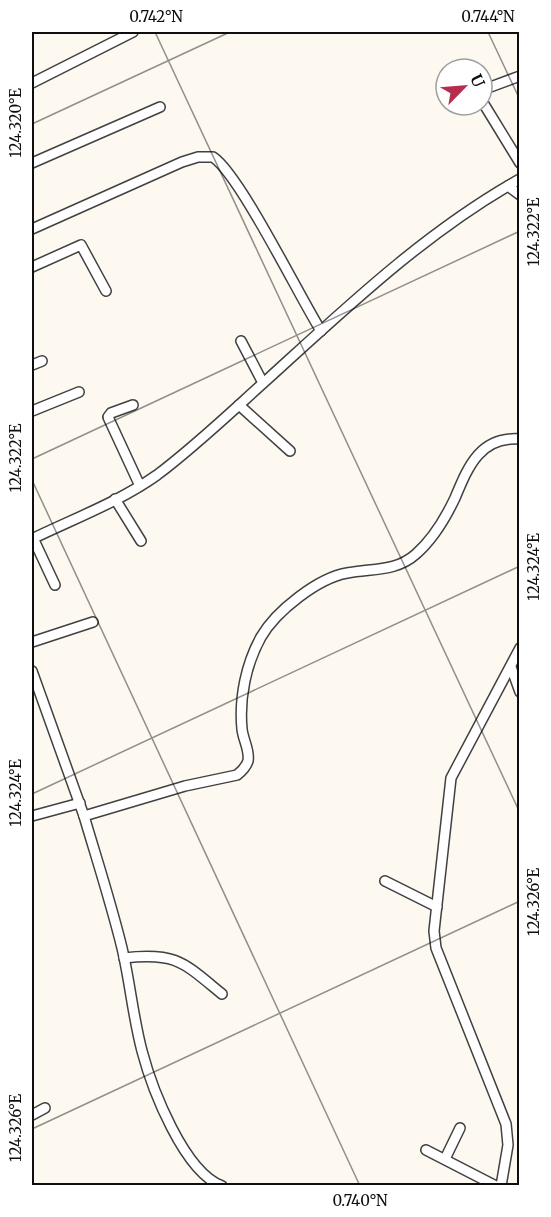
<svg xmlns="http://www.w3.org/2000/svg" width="551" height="1217" viewBox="0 0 551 1217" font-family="Merriweather,serif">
  <rect width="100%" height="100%" fill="#fef9f0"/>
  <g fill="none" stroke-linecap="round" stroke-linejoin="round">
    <g stroke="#414141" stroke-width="12">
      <g id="minor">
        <path d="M 32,83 L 133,32"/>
        <path d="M 482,93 L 485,89 L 520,76"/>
        <path d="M 482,101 L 520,163"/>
        <path d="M 32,163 L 160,107"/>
        <path d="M 508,186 L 520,195"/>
        <path d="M 32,229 L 182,162 L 198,157 L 213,157 C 240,175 299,296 321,331"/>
        <path d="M 32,267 L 81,245 L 106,291"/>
        <path d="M 241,341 L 263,383"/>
        <path d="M 32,365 L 42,361"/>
        <path d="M 133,405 L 111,413 L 108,417 L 140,486"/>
        <path d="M 239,405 L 290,451"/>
        <path d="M 32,411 L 79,392"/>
        <path d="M 115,499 L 141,541"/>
        <path d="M 33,538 L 55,585"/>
        <path d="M 32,539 C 73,519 119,502 157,475 C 197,445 233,410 270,377 C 348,306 427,231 520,179"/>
        <path d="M 32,642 L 93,622"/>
        <path d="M 511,667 L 520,692"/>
        <path d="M 32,671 L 84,816"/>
        <path d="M 32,816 L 80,803"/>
        <path d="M 385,881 L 437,907"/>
        <path d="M 124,958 C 176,952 183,962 222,994"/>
        <path d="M 32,1115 L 45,1108"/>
        <path d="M 426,1150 L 496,1186"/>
        <path d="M 445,1159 L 460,1128"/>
        <path d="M 222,1186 C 184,1172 152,1089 142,1051 C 133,1017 130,982 122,948 C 111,903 97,860 84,816 L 185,786 L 237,775 C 242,771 246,767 248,761 C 250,750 243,740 242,729 C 239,698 246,664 261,637 C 276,611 318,578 347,573 C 372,568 396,572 416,554 C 432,540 446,517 455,498 C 468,467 480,436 520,439"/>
        <path d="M 501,1186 L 508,1145 L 506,1124 L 436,948 L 434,931 L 451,778 L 520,648"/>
      </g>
    </g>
    <use href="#minor" stroke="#fff" stroke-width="9"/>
  </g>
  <path fill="none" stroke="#0e0e0e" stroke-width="1.5" stroke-opacity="0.45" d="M 155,32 L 520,813M 488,32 L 520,100M 32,124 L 230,32M 32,459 L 520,231M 32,480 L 360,1186M 32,794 L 520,566M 32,1129 L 520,901"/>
  <rect width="551" height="1217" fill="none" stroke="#ffffff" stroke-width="66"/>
  <g transform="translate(464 87) rotate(65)"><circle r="28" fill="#ffffff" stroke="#9f9f9f" stroke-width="1.5"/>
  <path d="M0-4.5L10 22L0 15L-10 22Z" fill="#b72d4d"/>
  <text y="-9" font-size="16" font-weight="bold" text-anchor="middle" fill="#0e0e0e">U</text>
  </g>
  <rect x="33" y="33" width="485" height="1151" fill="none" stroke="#0e0e0e" stroke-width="2"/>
  <g font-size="15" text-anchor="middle" fill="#0e0e0e">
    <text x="156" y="22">0.742°N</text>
    <text x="488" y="22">0.744°N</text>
    <text transform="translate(16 123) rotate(-90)" y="5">124.320°E</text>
    <text transform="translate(534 232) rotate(-90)" y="5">124.322°E</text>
    <text transform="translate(16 458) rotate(-90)" y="5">124.322°E</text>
    <text transform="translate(534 567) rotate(-90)" y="5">124.324°E</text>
    <text transform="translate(16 793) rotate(-90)" y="5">124.324°E</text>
    <text transform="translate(534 902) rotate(-90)" y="5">124.326°E</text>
    <text transform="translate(16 1128) rotate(-90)" y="5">124.326°E</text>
    <text x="360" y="1206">0.740°N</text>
  </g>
</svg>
